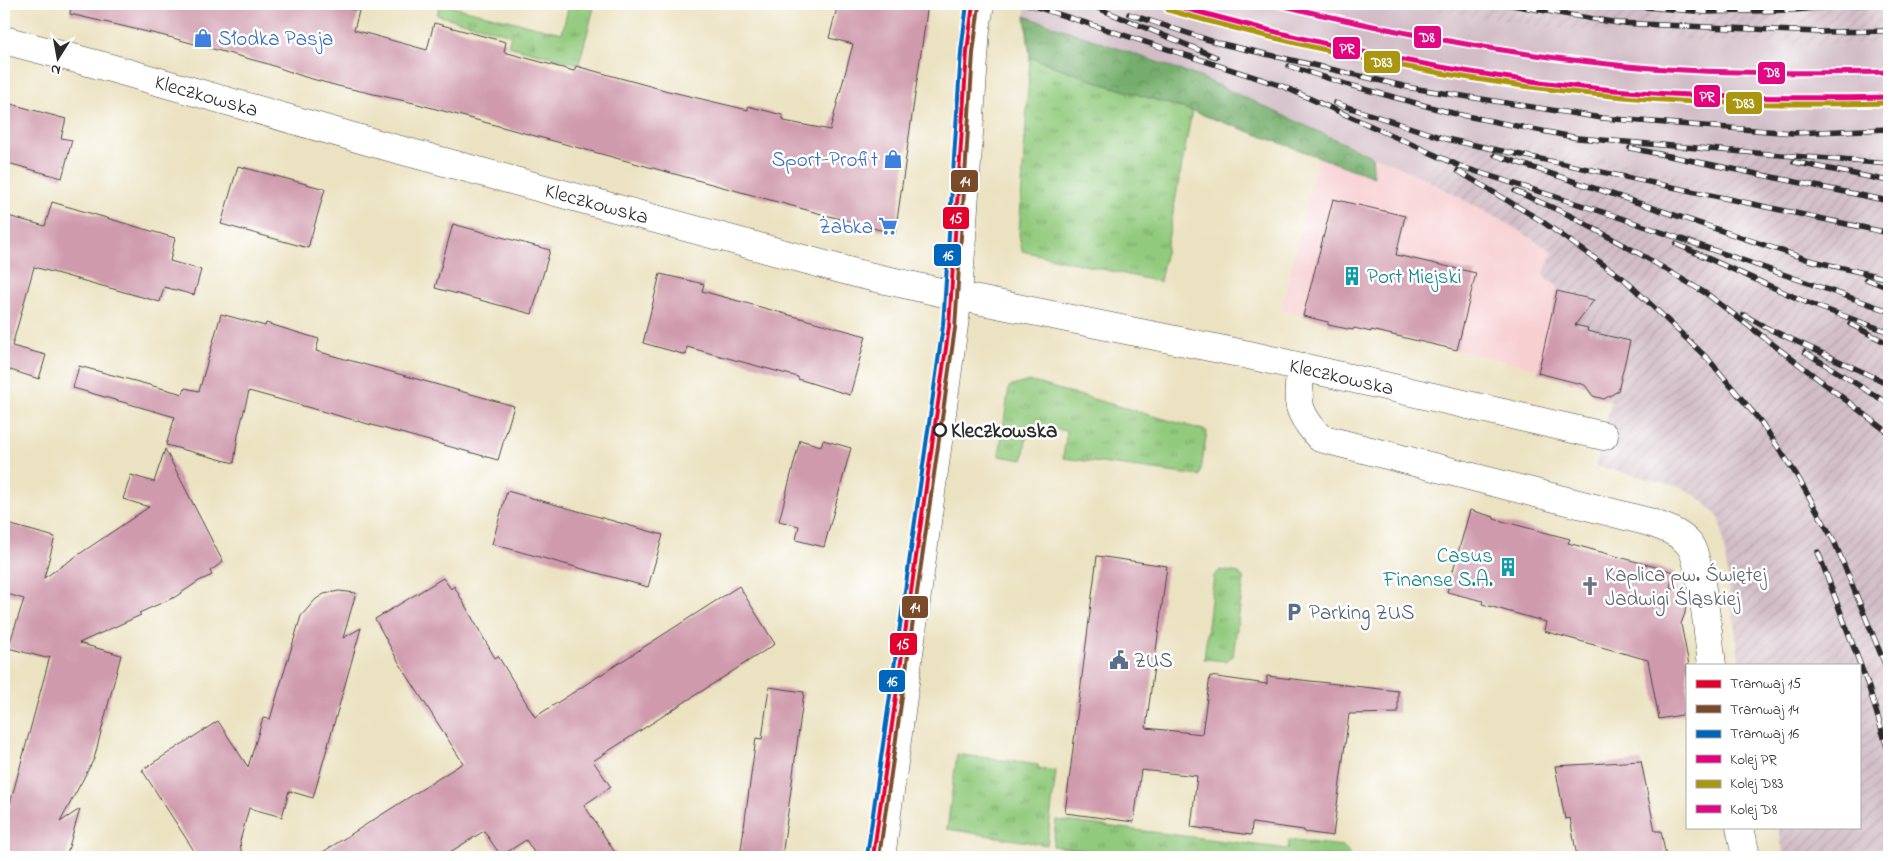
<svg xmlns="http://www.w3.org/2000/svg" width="1893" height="861" viewBox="0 0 1893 861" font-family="'Indie Flower',sans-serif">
  <defs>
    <pattern id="industrial-furrows" width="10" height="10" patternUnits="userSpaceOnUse" patternTransform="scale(1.25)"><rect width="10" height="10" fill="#d2bdc6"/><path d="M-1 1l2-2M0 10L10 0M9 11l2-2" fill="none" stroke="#b4a3aa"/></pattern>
    <pattern id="grass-tufts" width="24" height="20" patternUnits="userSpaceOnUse" patternTransform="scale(1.25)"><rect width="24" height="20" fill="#92ca7d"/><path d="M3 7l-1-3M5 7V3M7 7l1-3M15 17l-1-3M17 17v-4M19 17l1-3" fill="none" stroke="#77a467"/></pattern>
    <pattern id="forest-crowns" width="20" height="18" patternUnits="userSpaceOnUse" patternTransform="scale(1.25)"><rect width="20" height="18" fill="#75ae6c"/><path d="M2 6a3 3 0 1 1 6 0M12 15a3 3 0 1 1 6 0" fill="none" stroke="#608e59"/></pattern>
  </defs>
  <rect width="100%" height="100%" fill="#fff"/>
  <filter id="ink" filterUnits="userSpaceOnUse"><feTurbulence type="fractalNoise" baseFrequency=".02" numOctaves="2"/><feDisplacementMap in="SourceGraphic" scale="10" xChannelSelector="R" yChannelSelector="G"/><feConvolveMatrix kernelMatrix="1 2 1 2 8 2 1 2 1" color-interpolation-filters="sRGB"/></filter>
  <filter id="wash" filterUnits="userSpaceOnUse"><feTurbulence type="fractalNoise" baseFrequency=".0096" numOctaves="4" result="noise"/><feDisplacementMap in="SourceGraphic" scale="20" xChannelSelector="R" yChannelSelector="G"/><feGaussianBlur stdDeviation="1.12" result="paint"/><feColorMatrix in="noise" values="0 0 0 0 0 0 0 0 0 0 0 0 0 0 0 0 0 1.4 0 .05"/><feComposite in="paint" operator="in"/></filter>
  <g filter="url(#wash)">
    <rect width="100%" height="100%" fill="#ebe2c1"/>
    <path fill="#f7cfd1" d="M 1324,133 L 1426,179 L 1510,225 L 1553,252 L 1543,275 L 1557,285 L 1555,303 L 1539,369 L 1372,330 L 1371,332 L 1354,328 L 1353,330 L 1345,329 L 1346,327 L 1328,325 L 1328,322 L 1281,310 Z"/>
    <g fill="url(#industrial-furrows)">
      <path d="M 1392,4 L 1889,4 L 1889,44 L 1802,45 L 1708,42 L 1535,26 Z"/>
      <path d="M 1449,127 L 1728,183 L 1733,142 L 1889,147 L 1889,857 L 1784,857 L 1778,827 L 1859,827 L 1859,665 L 1740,665 L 1720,519 L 1703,501 L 1692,493 L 1681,487 L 1596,466 L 1611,402 L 1593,396 L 1587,386 L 1538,373 L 1555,303 L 1557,286 L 1543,275 L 1553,252 L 1510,225 L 1426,179 Z"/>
    </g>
    <path fill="#d2bdc6" d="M 1026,4 L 1392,4 L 1535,26 L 1708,42 L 1802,45 L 1889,44 L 1889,147 L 1733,142 L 1728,183 L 1449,127 L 1426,179 L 1200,77 L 1025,16 Z"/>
    <g fill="url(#grass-tufts)" stroke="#5e7a54">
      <path d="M 440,4 L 562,33 L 569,4 L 595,4 L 579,64 L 508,46 L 511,35 L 437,15 Z"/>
      <path d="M 1030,57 L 1103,84 L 1192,111 L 1160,282 L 1022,251 L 1019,234 Z"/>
      <path d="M 1029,381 L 1207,431 L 1200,476 L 1063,458 L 1067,431 L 1028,426 L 1023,460 L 999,456 L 1009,387 Z"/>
      <path d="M 1220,570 L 1239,573 L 1244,579 L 1233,656 L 1226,661 L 1204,659 L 1214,576 Z"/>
      <path d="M 957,754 L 1038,765 L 1038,768 L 1056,771 L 1047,845 L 947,829 Z"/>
      <path d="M 1056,820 L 1288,849 L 1289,840 L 1342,846 L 1353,857 L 1134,857 L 1053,846 Z"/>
    </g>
    <path fill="url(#forest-crowns)" stroke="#506c4c" d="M 1025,16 L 1200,77 L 1372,156 L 1374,177 L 1192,111 L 1103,84 L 1030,57 Z"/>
    <g id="blocks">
      <g fill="#cf9aac">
        <path d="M 71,4 L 341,4 L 341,7 L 359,11 L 354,30 L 427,50 L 434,23 L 506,42 L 504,52 L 574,71 L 576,66 L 668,91 L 748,110 L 748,106 L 782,115 L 784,121 L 830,130 L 853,44 L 829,38 L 838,4 L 928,4 L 895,234 L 414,103 L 338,86 L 305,77 L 268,64 L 169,37 L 70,14 Z"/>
        <path d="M 4,102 L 66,119 L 61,138 L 72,140 L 62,178 L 4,162 Z"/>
        <path d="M 238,166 L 325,189 L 308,248 L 221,224 Z"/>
        <path d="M 1333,199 L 1405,216 L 1396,255 L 1476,273 L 1457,350 L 1371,330 L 1371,332 L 1354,328 L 1353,330 L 1328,325 L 1328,322 L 1303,316 Z"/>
        <path d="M 52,202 L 175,238 L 170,261 L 201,270 L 194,295 L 164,287 L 160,302 L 34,267 L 12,346 L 46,355 L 39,379 L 4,368 L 4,215 L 45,226 Z"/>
        <path d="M 453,224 L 550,250 L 532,314 L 435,288 Z"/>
        <path d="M 660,274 L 704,284 L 702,291 L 866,336 L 850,395 L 798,379 L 798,377 L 687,347 L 686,355 L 643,343 Z"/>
        <path d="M 1557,291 L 1594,300 L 1575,325 L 1588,328 L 1587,331 L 1630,341 L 1618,391 L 1604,399 L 1593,396 L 1585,385 L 1538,373 Z"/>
        <path d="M 221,314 L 265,326 L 266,323 L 319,339 L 316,351 L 514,406 L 498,460 L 249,391 L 238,435 L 234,463 L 166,445 L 175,417 L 73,388 L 79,366 L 183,394 L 185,388 L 199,391 Z"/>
        <path d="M 800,440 L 821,446 L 823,440 L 851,448 L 824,547 L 796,540 L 799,526 L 779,521 Z"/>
        <path d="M 165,449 L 223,562 L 210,571 L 212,575 L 199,581 L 175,597 L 139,613 L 141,615 L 79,643 L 121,655 L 94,759 L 60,822 L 80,809 L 66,857 L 4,857 L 4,826 L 50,656 L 46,658 L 8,648 L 24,599 L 4,593 L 4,523 L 55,537 L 44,578 L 149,507 L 123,499 L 131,475 L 154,482 Z"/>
        <path d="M 507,491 L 663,535 L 648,587 L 492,544 Z"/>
        <path d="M 1470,510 L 1494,517 L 1494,519 L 1570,539 L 1568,543 L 1674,572 L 1670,587 L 1682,591 L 1679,600 L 1686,602 L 1685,613 L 1681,624 L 1689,665 L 1687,665 L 1687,714 L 1659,719 L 1648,660 L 1544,631 L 1546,622 L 1482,604 L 1483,601 L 1447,592 Z"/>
        <path d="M 1097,556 L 1167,566 L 1146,728 L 1202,734 L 1210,676 L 1267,684 L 1267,676 L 1398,691 L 1398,713 L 1349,714 L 1333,836 L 1304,832 L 1304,830 L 1252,823 L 1251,835 L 1191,827 L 1197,776 L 1141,770 L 1134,822 L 1065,813 Z"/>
        <path d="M 443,578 L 451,589 L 454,586 L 495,658 L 498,656 L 535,717 L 739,586 L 775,644 L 593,761 L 611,787 L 584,805 L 618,857 L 537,857 L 526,840 L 501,856 L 484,831 L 442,857 L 315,857 L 463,763 L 398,661 L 375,619 Z"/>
        <path d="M 339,591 L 356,593 L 343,638 L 361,628 L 313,798 L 289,791 L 282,817 L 249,808 L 240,841 L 242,857 L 198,857 L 142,770 L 218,721 L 248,767 L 263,718 L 270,719 L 301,616 L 316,599 L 324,594 Z"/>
        <path d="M 769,687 L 804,692 L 782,857 L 740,857 L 756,738 L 762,739 Z"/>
        <path d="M 1641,761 L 1655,831 L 1661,831 L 1666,857 L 1577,857 L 1570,818 L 1565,819 L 1555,766 Z"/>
      </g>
    </g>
  </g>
  <g filter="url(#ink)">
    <use href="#blocks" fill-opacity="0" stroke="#484642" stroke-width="1"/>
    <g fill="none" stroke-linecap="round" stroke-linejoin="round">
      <g stroke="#484642" stroke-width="29">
        <g id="street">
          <path id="s1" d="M 4,40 L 107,67 L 378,144 L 859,274 L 958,296 L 1249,355 L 1604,436"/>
          <path d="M 1301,367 C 1297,402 1295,410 1320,438 L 1649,522 C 1663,527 1679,532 1689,544 C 1701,558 1709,642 1712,665"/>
          <path d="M 1740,827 L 1746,857"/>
        </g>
      </g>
      <g stroke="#484642" stroke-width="29">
        <path id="secondary" d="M 881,857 L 958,296 L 976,29 L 980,4"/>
      </g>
      <use href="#street" stroke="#fff" stroke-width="28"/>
      <use href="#secondary" stroke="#fff" stroke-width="28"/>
      <g stroke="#2b2b2b" stroke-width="5.5">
        <g id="rail">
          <path d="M 1027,4 L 1282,86 L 1462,167 L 1612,215 L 1889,311"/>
          <path d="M 1088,4 L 1216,57"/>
          <path d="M 1505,4 L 1618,23 L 1819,32 L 1889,31"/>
          <path d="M 1609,4 L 1706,12 L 1793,10 L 1872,4"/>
          <path d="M 1129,14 L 1218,43 L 1412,88 L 1602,118 L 1793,133 L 1889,129"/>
          <path d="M 1289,66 L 1349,85 L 1456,114 L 1578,138 L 1889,164"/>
          <path d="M 1335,103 L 1446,139 L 1889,233"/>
          <path d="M 1630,148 L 1889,201"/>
          <path d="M 1495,155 L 1809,260 L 1889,279"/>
          <path d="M 1794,162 L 1889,181"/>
          <path d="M 1458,171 L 1540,220 L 1624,279 L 1709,360 L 1761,422 L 1796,474 L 1834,541 L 1889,674"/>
          <path d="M 1515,191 L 1569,215 L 1640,254 L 1707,294 L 1889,433"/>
          <path d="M 1676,244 L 1810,304 L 1889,332"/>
          <path d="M 1866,279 L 1889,288"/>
          <path d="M 1744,315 L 1765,327 L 1889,384"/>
          <path d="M 1850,324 L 1889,344"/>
          <path d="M 1805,352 L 1889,404"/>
          <path d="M 1818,552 L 1869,688 L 1889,754"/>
        </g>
      </g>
      <use href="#rail" stroke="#fff" stroke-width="4" stroke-dasharray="11" stroke-linecap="butt"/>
      <g stroke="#fff" stroke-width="9">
        <path id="rail-1" d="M 1170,4 C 1315,45 1463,77 1614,90 C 1705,98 1797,99 1889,97"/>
      </g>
      <g stroke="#fff" stroke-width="9">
        <path id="rail-2" d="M 1168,10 C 1314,51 1462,83 1613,96 C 1705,105 1797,105 1889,103"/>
      </g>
      <g stroke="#fff" stroke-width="9">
        <path id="rail-3" d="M 1276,4 C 1399,34 1525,58 1651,68 C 1730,74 1810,73 1889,72"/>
      </g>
      <use href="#rail-1" stroke="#e5007d" stroke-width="5"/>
      <use href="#rail-2" stroke="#aa9611" stroke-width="5"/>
      <use href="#rail-3" stroke="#e00885" stroke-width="5"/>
      <g stroke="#fff" stroke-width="8">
        <path id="tram-1" d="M 873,857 L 949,327 L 967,52 L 973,4"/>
      </g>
      <g stroke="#fff" stroke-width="8">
        <path id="tram-2" d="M 879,857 L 955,328 L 973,53 L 979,5"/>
      </g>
      <g stroke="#fff" stroke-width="8">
        <path id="tram-3" d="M 867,856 L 943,326 L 961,52 L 967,4"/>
      </g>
      <use href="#tram-1" stroke="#e4002b" stroke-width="4"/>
      <use href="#tram-2" stroke="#7a4b2a" stroke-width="4"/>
      <use href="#tram-3" stroke="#0065bd" stroke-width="4"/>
    </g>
  </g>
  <defs>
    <g id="shop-bare" transform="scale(1.5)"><path d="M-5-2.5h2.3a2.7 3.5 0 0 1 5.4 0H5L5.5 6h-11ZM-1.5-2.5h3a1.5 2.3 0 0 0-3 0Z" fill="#3f7fe0" stroke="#fff" stroke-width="2.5" paint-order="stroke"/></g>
    <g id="supermarket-bare" transform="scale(1.5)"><path d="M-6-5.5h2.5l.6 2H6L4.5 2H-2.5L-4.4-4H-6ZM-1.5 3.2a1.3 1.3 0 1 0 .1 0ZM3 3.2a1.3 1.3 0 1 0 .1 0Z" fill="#3f7fe0" stroke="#fff" stroke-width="2.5" paint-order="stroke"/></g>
    <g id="building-bare" transform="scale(1.5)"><path d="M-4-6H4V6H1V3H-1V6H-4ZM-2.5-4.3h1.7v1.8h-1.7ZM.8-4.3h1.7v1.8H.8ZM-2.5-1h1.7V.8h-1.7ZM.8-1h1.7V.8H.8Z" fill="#0f9aa8" stroke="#fff" stroke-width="2.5" paint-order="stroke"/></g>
    <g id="church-bare" transform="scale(1.5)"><path d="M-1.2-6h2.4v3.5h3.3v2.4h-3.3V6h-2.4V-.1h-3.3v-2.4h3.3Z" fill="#6b7280" stroke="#fff" stroke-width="2.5" paint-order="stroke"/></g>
    <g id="parking-bare" transform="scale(1.5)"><path d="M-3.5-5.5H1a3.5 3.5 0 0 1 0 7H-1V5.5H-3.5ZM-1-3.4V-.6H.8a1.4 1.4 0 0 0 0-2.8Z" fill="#5c6f8a" stroke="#fff" stroke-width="2.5" paint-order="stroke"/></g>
    <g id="civic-bare" transform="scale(1.5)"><path d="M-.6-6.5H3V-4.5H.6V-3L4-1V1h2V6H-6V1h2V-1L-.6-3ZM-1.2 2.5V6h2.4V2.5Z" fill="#5c6f8a" stroke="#fff" stroke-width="2.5" paint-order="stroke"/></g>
  </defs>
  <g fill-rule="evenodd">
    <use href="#shop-bare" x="203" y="38"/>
    <use href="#shop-bare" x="893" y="159"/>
    <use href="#supermarket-bare" x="888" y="226"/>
    <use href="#building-bare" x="1352" y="276"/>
    <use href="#building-bare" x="1508" y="567"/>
    <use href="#church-bare" x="1590" y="586"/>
    <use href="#parking-bare" x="1294" y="612"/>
    <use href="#civic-bare" x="1119" y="660"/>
  </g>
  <circle fill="#fff" stroke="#2b2b2b" stroke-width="2.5" cx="940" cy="430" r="6"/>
  <g text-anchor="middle" stroke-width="5" stroke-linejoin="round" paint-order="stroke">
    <g font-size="21" fill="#366cbe" stroke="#fff" text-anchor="end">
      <text x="218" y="45" text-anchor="start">Słodka Pasja</text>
      <text x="878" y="166">Sport-Profit</text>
      <text x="873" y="233">Żabka</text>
    </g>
    <g font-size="21" fill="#2b2b2b" stroke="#fff">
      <text dy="7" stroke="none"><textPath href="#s1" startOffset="210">Kleczkowska</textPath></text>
      <text dy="7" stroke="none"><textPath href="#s1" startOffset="615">Kleczkowska</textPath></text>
      <text dy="7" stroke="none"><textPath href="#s1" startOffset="1380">Kleczkowska</textPath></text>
    </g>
    <g font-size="21" fill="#0d838f" stroke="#fff" text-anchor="start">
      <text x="1367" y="283">Port Miejski</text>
      <text x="1493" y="562" text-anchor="end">Casus<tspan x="1493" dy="24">Finanse S.A.</tspan></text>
    </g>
    <g font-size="21" font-weight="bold" fill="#2b2b2b" stroke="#fff" text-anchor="start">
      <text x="951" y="437">Kleczkowska</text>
    </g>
    <g font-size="21" fill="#5b616d" stroke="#fff" text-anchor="start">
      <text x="1605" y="581">Kaplica pw. Świętej<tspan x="1605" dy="24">Jadwigi Śląskiej</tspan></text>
    </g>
    <g font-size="21" fill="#4e5e75" stroke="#fff" text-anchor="start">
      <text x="1309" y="619">Parking ZUS</text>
      <text x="1134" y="667">ZUS</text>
    </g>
  </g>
  <g stroke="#fff" stroke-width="2">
    <rect x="1413" y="25" width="29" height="24" rx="5" fill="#e00885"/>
    <rect x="1332" y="36" width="29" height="24" rx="5" fill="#e5007d"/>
    <rect x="1363" y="50" width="38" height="24" rx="5" fill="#aa9611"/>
    <rect x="1757" y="61" width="29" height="24" rx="5" fill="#e00885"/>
    <rect x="1693" y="84" width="28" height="24" rx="5" fill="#e5007d"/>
    <rect x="1725" y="91" width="38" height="24" rx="5" fill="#aa9611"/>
    <rect x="950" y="169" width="29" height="24" rx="5" fill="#7a4b2a"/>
    <rect x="942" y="206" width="28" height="24" rx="5" fill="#e4002b"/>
    <rect x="933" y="243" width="29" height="24" rx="5" fill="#0065bd"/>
    <rect x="901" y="595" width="28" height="24" rx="5" fill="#7a4b2a"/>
    <rect x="889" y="632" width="29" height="24" rx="5" fill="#e4002b"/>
    <rect x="878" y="669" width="28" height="24" rx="5" fill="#0065bd"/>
  </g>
  <g font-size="14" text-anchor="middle" font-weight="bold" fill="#fff">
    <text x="1427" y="42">D8</text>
    <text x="1347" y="53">PR</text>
    <text x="1382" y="67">D83</text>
    <text x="1772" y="77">D8</text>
    <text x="1707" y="101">PR</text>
    <text x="1744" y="108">D83</text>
    <text x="965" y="186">14</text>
    <text x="956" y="223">15</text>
    <text x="948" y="260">16</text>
    <text x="915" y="612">14</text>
    <text x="903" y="649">15</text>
    <text x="892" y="686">16</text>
  </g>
  <rect width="1893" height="861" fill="none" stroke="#fff" stroke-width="20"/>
  <rect x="1686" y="664" width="175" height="165" fill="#ffffff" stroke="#aaaaaa"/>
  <rect x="1696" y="680" width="25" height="8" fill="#e4002b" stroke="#aaaaaa"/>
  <text x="1730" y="688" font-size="15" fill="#2b2b2b">Tramwaj 15</text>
  <rect x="1696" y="705" width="25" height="8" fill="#7a4b2a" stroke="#aaaaaa"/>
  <text x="1730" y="714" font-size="15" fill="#2b2b2b">Tramwaj 14</text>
  <rect x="1696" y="730" width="25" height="8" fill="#0065bd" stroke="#aaaaaa"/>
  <text x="1730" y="738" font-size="15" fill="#2b2b2b">Tramwaj 16</text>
  <rect x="1696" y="755" width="25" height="8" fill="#e5007d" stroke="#aaaaaa"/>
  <text x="1730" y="764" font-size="15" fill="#2b2b2b">Kolej PR</text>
  <rect x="1696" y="780" width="25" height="8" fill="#aa9611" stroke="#aaaaaa"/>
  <text x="1730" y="788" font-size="15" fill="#2b2b2b">Kolej D83</text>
  <rect x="1696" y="805" width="25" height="8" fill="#e00885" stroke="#aaaaaa"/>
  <text x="1730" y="814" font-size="15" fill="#2b2b2b">Kolej D8</text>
  <g transform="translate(58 58) rotate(191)" stroke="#ffffff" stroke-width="4" paint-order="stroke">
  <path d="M0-4L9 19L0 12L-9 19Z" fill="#2b2b2b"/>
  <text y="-8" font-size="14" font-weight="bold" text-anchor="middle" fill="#2b2b2b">N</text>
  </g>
</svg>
